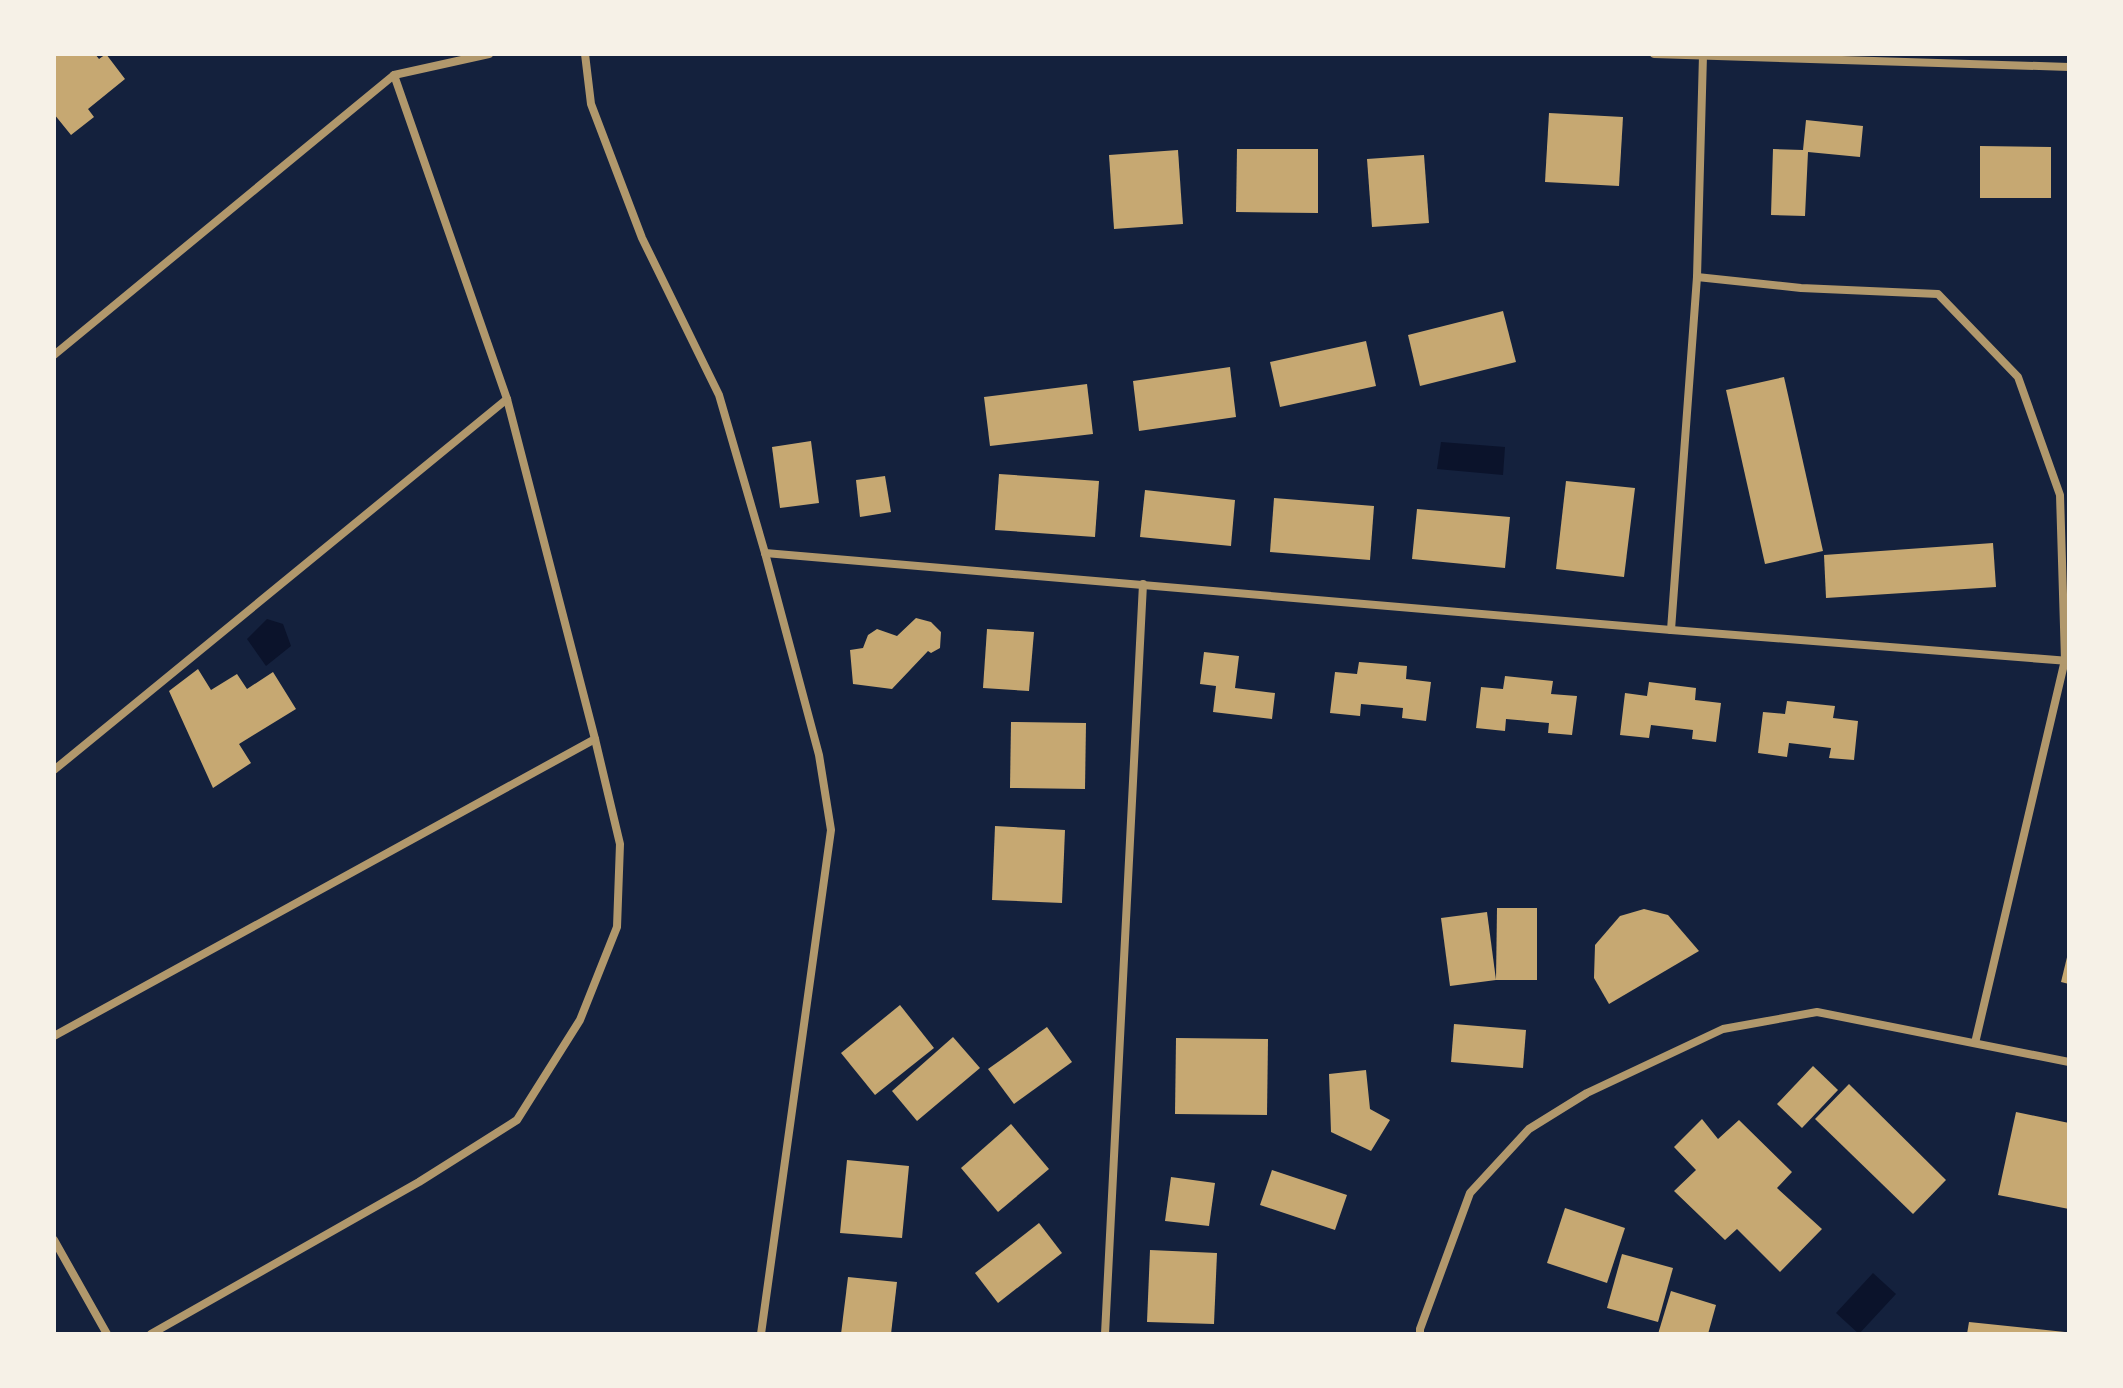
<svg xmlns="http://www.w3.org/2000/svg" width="2123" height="1388" viewBox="0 0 2123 1388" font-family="'Exo 2',sans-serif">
  <rect width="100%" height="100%" fill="#14213d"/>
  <g fill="#0b132b">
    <path d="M 1441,442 L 1505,447 L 1503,475 L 1437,469 Z"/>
    <path d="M 267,619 L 283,624 L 291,646 L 266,666 L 247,639 Z"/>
    <path d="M 1873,1273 L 1896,1294 L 1859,1334 L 1836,1313 Z"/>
  </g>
  <g fill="#c6a872">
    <path d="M 54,54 L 95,54 L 99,59 L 106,54 L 125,79 L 88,109 L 94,117 L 71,135 L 54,114 Z"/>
    <path d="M 1549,113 L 1623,117 L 1619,186 L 1545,182 Z"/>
    <path d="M 1806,120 L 1863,126 L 1860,157 L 1808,152 L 1805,216 L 1771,215 L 1773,149 L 1803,150 Z"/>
    <path d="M 1980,146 L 2051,147 L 2051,198 L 1980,198 Z"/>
    <path d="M 1237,149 L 1318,149 L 1318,213 L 1236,212 Z"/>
    <path d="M 1178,150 L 1183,224 L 1114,229 L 1109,155 Z"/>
    <path d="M 1424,155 L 1429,223 L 1372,227 L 1367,159 Z"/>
    <path d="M 1503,311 L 1516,362 L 1420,386 L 1408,335 Z"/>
    <path d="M 1366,341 L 1376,386 L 1280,407 L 1270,362 Z"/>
    <path d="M 1230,367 L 1236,417 L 1139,431 L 1133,381 Z"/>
    <path d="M 1784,377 L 1823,551 L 1765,564 L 1726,390 Z"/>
    <path d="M 1087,384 L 1093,434 L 990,446 L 984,397 Z"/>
    <path d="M 811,441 L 819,503 L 780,508 L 772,447 Z"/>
    <path d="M 999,474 L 1099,481 L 1095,537 L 995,530 Z"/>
    <path d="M 885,476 L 891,512 L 860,517 L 856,480 Z"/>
    <path d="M 1566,481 L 1635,488 L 1624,577 L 1556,569 Z"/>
    <path d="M 1145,490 L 1235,500 L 1231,546 L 1140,537 Z"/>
    <path d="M 1274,498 L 1374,506 L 1370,560 L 1270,552 Z"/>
    <path d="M 1417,509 L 1510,517 L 1505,568 L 1412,559 Z"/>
    <path d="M 1993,543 L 1996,587 L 1826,598 L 1824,555 Z"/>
    <path d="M 916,618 L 931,622 L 941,632 L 940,648 L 931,653 L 928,651 L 892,689 L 853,684 L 850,650 L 863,648 L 868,635 L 877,629 L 897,636 Z"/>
    <path d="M 987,629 L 1034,632 L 1029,691 L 983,688 Z"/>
    <path d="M 1204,652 L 1239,656 L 1235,688 L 1275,693 L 1272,719 L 1213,712 L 1216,686 L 1200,684 Z"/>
    <path d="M 1359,662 L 1407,666 L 1406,679 L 1431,682 L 1426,721 L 1402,718 L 1403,708 L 1361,704 L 1360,716 L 1330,713 L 1335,672 L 1357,674 Z"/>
    <path d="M 198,669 L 211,690 L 237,674 L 247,689 L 273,672 L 296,709 L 239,744 L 251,763 L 213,788 L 169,691 Z"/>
    <path d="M 1505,676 L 1553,681 L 1551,694 L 1577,696 L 1572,735 L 1548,733 L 1549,723 L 1506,719 L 1505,731 L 1476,728 L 1481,687 L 1503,689 Z"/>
    <path d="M 1649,682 L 1696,688 L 1695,700 L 1721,703 L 1716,742 L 1692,739 L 1693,730 L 1651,725 L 1649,738 L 1620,735 L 1625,693 L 1647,696 Z"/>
    <path d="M 1787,701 L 1835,706 L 1833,718 L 1858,721 L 1854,760 L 1829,758 L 1831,748 L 1789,743 L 1787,757 L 1758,753 L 1763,712 L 1785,714 Z"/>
    <path d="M 1011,722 L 1086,723 L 1085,789 L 1010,788 Z"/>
    <path d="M 995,826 L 1065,830 L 1062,903 L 992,900 Z"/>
    <path d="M 1497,908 L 1537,908 L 1537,980 L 1496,980 Z"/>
    <path d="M 1644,909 L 1668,915 L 1699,951 L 1609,1004 L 1594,978 L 1595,945 L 1620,916 Z"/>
    <path d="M 1487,912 L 1496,980 L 1450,986 L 1441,918 Z"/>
    <path d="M 2068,953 L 2069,954 L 2069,984 L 2061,982 Z"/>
    <path d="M 900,1005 L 934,1048 L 875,1095 L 841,1053 Z"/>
    <path d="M 1454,1024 L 1526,1030 L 1523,1068 L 1451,1062 Z"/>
    <path d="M 1047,1027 L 1072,1062 L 1014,1104 L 988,1069 Z"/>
    <path d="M 953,1037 L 980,1068 L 917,1121 L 892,1091 Z"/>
    <path d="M 1176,1038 L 1268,1039 L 1267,1115 L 1175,1114 Z"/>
    <path d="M 1813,1066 L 1838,1090 L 1802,1128 L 1777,1104 Z"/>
    <path d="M 1366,1070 L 1370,1109 L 1390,1120 L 1371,1151 L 1331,1132 L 1329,1074 Z"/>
    <path d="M 1849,1084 L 1946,1180 L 1913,1214 L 1815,1119 Z"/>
    <path d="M 2016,1112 L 2069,1123 L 2069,1209 L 1998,1195 Z"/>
    <path d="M 1702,1119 L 1718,1139 L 1739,1120 L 1792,1172 L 1777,1188 L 1822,1229 L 1780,1272 L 1737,1229 L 1725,1240 L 1674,1191 L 1696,1170 L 1674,1147 Z"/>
    <path d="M 1011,1124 L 1049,1169 L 998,1212 L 961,1168 Z"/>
    <path d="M 847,1160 L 909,1166 L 902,1238 L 840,1233 Z"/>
    <path d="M 1272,1170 L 1347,1195 L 1335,1230 L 1260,1205 Z"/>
    <path d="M 1171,1177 L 1215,1183 L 1209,1226 L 1165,1221 Z"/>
    <path d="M 1565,1208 L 1625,1228 L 1607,1283 L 1547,1263 Z"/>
    <path d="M 1039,1223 L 1062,1253 L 998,1303 L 975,1273 Z"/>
    <path d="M 1150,1250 L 1217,1253 L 1214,1324 L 1147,1322 Z"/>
    <path d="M 1622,1254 L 1673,1268 L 1658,1322 L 1607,1308 Z"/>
    <path d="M 848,1277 L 897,1282 L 891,1334 L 841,1334 Z"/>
    <path d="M 1671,1291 L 1716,1305 L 1708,1334 L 1658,1334 Z"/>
    <path d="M 1969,1322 L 2065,1332 L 2065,1334 L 1967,1334 Z"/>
  </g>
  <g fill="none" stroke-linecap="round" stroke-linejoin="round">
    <g stroke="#b1986c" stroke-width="8">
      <path d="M 585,54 L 591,104 L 642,238 L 719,395 L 765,553 L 819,755 L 831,830 L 761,1334"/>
      <path d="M 1654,54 L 2069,67"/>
      <path d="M 1697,277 L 1801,288 L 1938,294 L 2018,377 L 2060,495 L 2065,660 L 1975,1043"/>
      <path d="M 54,355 L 394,75 L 489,54"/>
      <path d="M 765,553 L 1671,630 L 2069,661"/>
      <path d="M 1671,630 L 1697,277 L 1703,55"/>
      <path d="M 54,770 L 507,399"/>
      <path d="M 54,1036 L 595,739"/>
      <path d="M 54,1240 L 107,1334"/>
      <path d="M 151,1334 L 419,1182 L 517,1120 L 580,1020 L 617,927 L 620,844 L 595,739 L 507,399 L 394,75"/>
      <path d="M 1105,1334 L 1143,584"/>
      <path d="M 1420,1334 L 1420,1329 L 1470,1193 L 1529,1129 L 1587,1093 L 1723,1029 L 1817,1012 L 2069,1062"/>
    </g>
  </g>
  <rect width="2123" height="1388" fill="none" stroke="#f6f1e7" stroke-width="112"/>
</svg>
